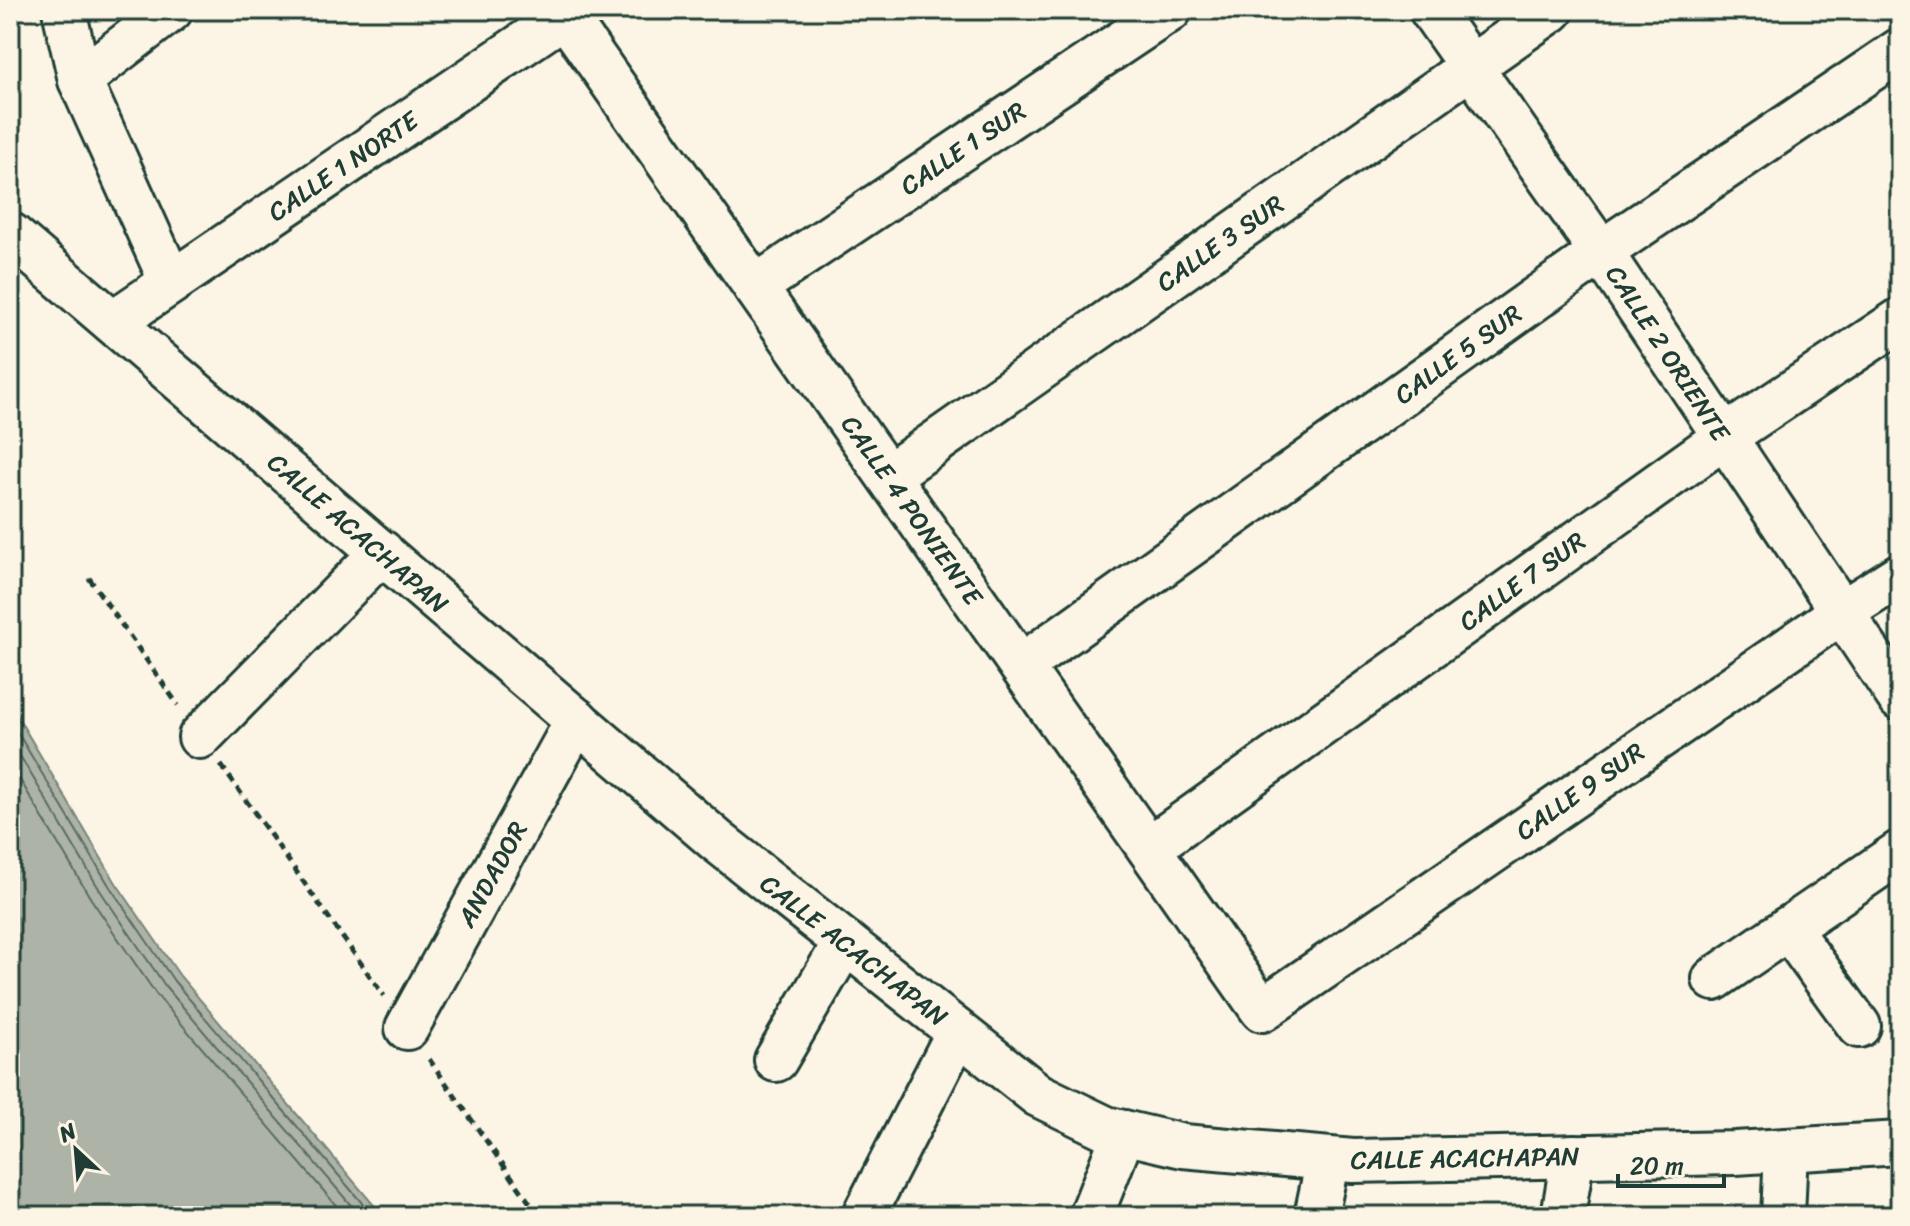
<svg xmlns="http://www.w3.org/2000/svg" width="1910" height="1226" viewBox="0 0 1910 1226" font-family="Sriracha,sans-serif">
  <rect width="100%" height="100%" fill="#fcf5e5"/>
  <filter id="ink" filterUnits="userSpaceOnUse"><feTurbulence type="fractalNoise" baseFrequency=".0125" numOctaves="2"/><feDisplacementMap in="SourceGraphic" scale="16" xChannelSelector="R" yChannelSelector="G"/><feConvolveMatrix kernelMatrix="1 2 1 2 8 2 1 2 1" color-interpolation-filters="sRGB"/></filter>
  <g filter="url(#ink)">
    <path fill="#aeb3a7" stroke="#758479" stroke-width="2" d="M 10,704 L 116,883 L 180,976 L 383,1216 L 10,1216 Z"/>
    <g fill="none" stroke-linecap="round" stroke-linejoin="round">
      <g stroke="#586c62" stroke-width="2">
        <path d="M 10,720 L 110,887 L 174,981 L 373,1216"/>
        <path d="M 10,739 L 101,892 L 166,987 L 360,1216"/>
        <path d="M 10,763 L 91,899 L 156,994 L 345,1216"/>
      </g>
      <g stroke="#1f3d34" stroke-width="48">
        <g id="street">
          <path d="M 64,10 L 80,80 L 171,282"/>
          <path d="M 561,10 L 1262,1010 L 1842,612 L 1900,575"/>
          <path d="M 1431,10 L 1601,252 L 1900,699"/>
          <path d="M 80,80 L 171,10"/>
          <path d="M 10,234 L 716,840 L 1038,1095 L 1106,1128 L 1183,1146 L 1353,1161 L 1735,1153 L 1900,1143"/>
          <path d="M 755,287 L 1170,10"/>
          <path d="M 113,322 L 573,10"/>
          <path d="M 888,476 L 1552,10"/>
          <path d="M 1021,666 L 1601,252 L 1900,50"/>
          <path d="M 200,737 L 382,552"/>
          <path d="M 1149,848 L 1723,438 L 1900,320"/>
          <path d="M 1788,928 L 1859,1026"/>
          <path d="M 1714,979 L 1900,852"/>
          <path d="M 407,1028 L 577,720"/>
          <path d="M 776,1060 L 845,942"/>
          <path d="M 866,1211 L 958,1032"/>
          <path d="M 1091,1216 L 1124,1132"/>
          <path d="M 1316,1216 L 1328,1159"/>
          <path d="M 1563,1216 L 1573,1156"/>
          <path d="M 1783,1216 L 1786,1150"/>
        </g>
      </g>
      <g stroke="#1f3d34" stroke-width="5" stroke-dasharray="8 6" stroke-linecap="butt">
        <path d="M 89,578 L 178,705"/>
        <path d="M 221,765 L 384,996"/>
        <path d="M 429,1059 L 539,1216"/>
      </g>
      <use href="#street" stroke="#fcf5e5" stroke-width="42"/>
    </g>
  </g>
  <g text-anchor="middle" stroke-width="6" stroke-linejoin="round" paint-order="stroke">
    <g font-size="26" fill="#1f3d34" stroke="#fcf5e5">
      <text transform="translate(963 148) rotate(-34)" y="9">CALLE 1 SUR</text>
      <text transform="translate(343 166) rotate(-34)" y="9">CALLE 1 NORTE</text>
      <text transform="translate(1220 243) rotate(-35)" y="9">CALLE 3 SUR</text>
      <text transform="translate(1668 353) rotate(57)" y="9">CALLE 2 ORIENTE</text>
      <text transform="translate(1458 354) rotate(-36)" y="9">CALLE 5 SUR</text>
      <text transform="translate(912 510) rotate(55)" y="9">CALLE 4 PONIENTE</text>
      <text transform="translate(358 533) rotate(41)" y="9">CALLE ACACHAPAN</text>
      <text transform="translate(1522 581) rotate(-36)" y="9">CALLE 7 SUR</text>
      <text transform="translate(1580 791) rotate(-35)" y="9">CALLE 9 SUR</text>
      <text transform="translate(492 874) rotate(-61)" y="9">ANDADOR</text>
      <text transform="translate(854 950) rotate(38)" y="9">CALLE ACACHAPAN</text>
      <text transform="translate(1465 1158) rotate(-1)" y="9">CALLE ACACHAPAN</text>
    </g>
  </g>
  <rect width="1910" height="1226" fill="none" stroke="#fcf5e5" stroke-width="40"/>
  <rect x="20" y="20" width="1870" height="1186" fill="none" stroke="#1f3d34" stroke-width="3" filter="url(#ink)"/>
  <g transform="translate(76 1150) rotate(334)" stroke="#fcf5e5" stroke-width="6" paint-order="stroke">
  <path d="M0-6L14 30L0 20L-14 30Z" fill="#1f3d34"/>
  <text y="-12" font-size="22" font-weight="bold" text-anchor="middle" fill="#1f3d34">N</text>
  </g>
  <path d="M1618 1174v12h106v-12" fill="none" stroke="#1f3d34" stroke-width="4"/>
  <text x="1630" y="1174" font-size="24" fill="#1f3d34" stroke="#fcf5e5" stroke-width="6" paint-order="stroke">20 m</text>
</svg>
